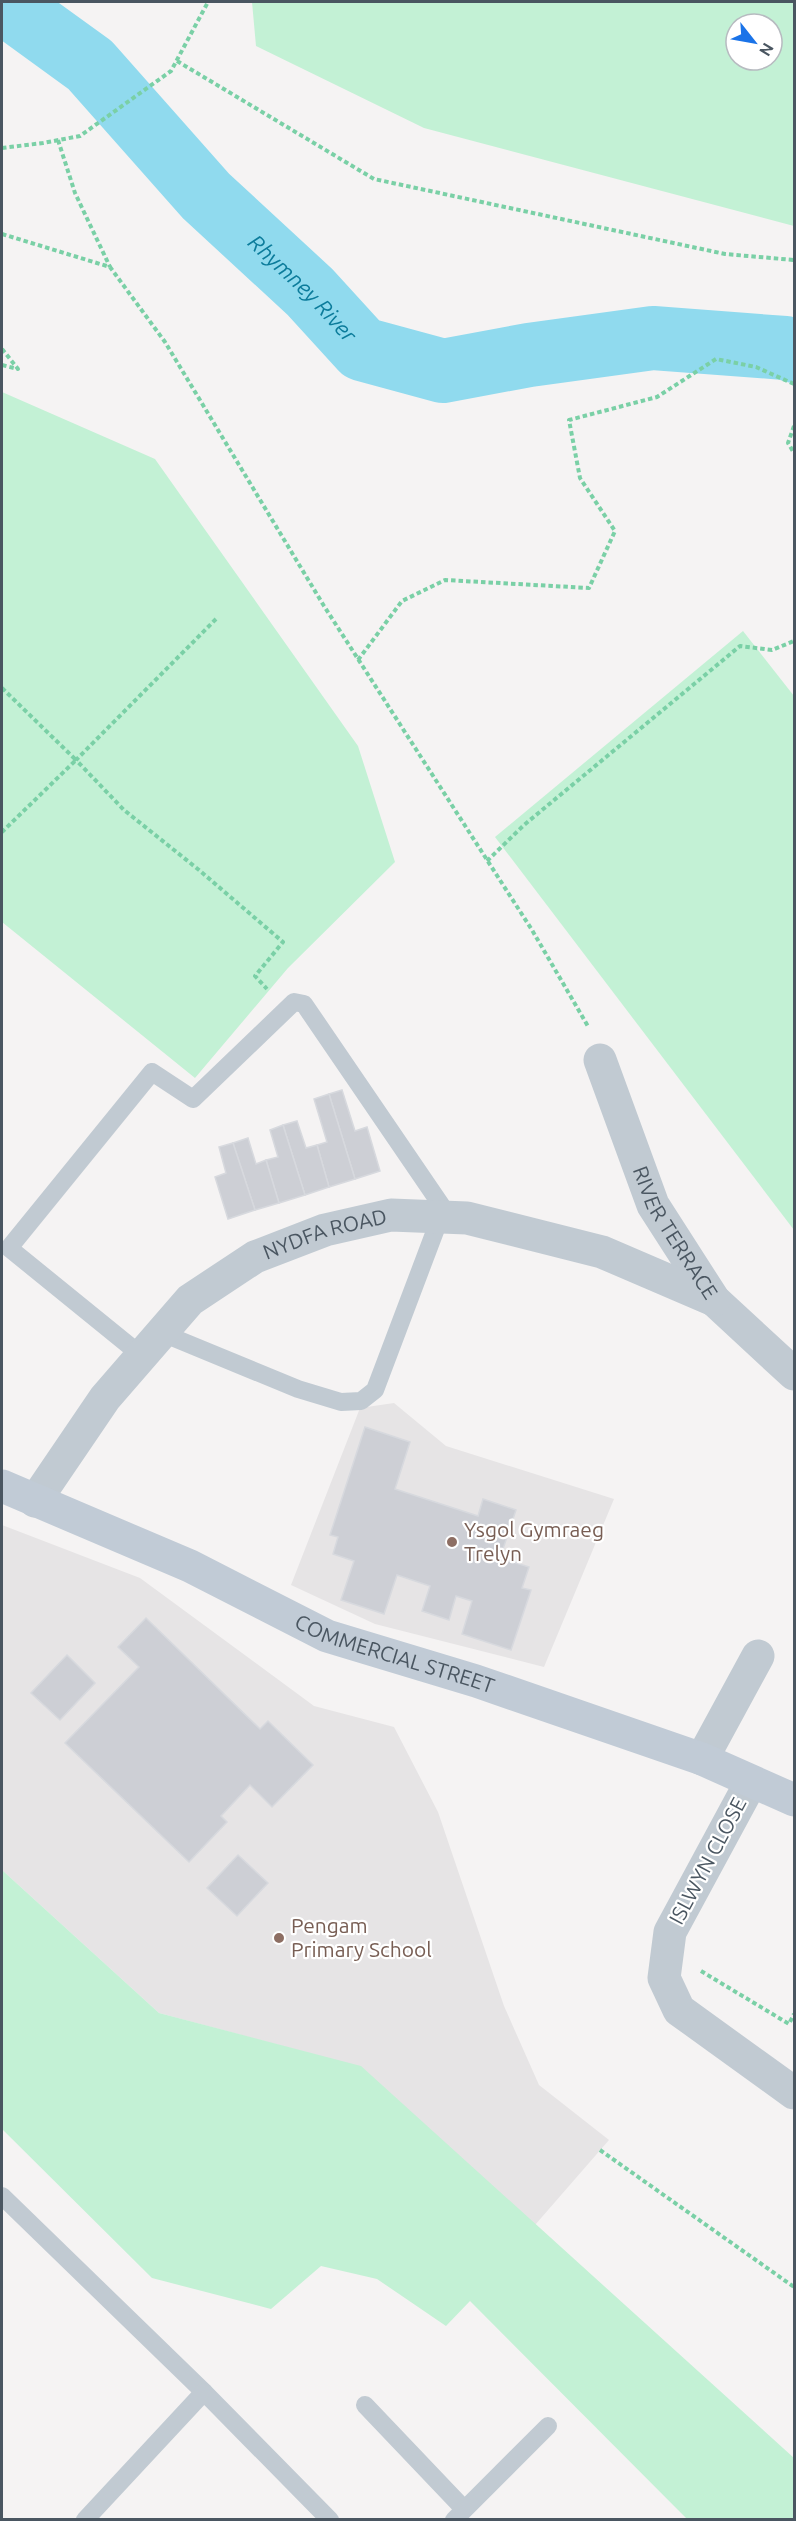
<svg xmlns="http://www.w3.org/2000/svg" width="796" height="2521" viewBox="0 0 796 2521" font-family="Ubuntu,sans-serif">
  <rect width="100%" height="100%" fill="#f5f3f3"/>
  <g fill="#e6e4e5">
    <path d="M 394,1403 L 446,1446 L 614,1499 L 544,1667 L 375,1624 L 291,1585 L 360,1408 Z"/>
    <path d="M 2,1525 L 140,1578 L 314,1706 L 394,1727 L 438,1812 L 504,2006 L 539,2085 L 609,2140 L 535,2225 L 361,2067 L 159,2013 L 2,1870 Z"/>
  </g>
  <g fill="#c3f1d5" fill-rule="evenodd">
    <path d="M 252,2 L 794,2 L 794,226 L 424,128 L 256,46 ZM 736,24 L 772,24 L 772,60 L 736,60 Z"/>
    <path d="M 2,392 L 155,459 L 358,746 L 395,862 L 288,968 L 195,1078 L 2,922 Z"/>
    <path d="M 743,631 L 794,696 L 794,1230 L 495,837 Z"/>
    <path d="M 2,1870 L 159,2013 L 361,2066 L 794,2458 L 794,2519 L 687,2519 L 470,2301 L 446,2326 L 377,2279 L 321,2266 L 271,2309 L 152,2278 L 2,2129 Z"/>
  </g>
  <g fill="none" stroke-linecap="round" stroke-linejoin="round">
    <path stroke="#90daee" stroke-width="64" id="s1" d="M 3,2 L 90,65 L 206,196 L 310,292 L 362,349 L 443,371 L 529,355 L 653,338 L 785,348 L 794,351"/>
  </g>
  <g fill="#cdcfd5" stroke="#d7d9de" stroke-width="1.5">
    <path d="M 342,1090 L 355,1131 L 367,1127 L 380,1171 L 355,1179 L 329,1094 Z"/>
    <path d="M 329,1094 L 355,1179 L 329,1187 L 317,1145 L 327,1142 L 314,1099 Z"/>
    <path d="M 297,1121 L 306,1148 L 317,1145 L 329,1187 L 305,1195 L 283,1125 Z"/>
    <path d="M 283,1125 L 305,1195 L 279,1203 L 266,1160 L 278,1157 L 270,1130 Z"/>
    <path d="M 248,1138 L 256,1164 L 266,1160 L 279,1203 L 255,1210 L 233,1143 Z"/>
    <path d="M 233,1143 L 255,1210 L 228,1219 L 215,1177 L 226,1173 L 219,1147 Z"/>
    <path d="M 365,1427 L 410,1442 L 395,1489 L 478,1516 L 483,1499 L 516,1510 L 500,1558 L 529,1567 L 522,1588 L 531,1590 L 511,1650 L 462,1634 L 472,1601 L 456,1596 L 449,1620 L 422,1611 L 430,1586 L 397,1575 L 384,1614 L 341,1600 L 354,1561 L 333,1554 L 338,1537 L 330,1535 Z"/>
    <path d="M 146,1618 L 260,1729 L 268,1721 L 313,1765 L 272,1807 L 250,1785 L 221,1816 L 227,1822 L 189,1862 L 65,1743 L 139,1667 L 118,1647 Z"/>
    <path d="M 67,1655 L 95,1683 L 60,1720 L 31,1693 Z"/>
    <path d="M 238,1855 L 268,1883 L 237,1916 L 207,1888 Z"/>
  </g>
  <g fill="none" stroke-linecap="round" stroke-linejoin="round">
    <g stroke="#7ad0a6" stroke-width="4" stroke-dasharray="4.5 3" stroke-linecap="butt">
      <path d="M 177,61 L 374,179 L 725,254 L 794,260"/>
      <path d="M 58,140 L 75,193 L 110,267"/>
      <path d="M 2,148 L 43,143 L 80,136 L 171,71 L 208,2"/>
      <path d="M 2,234 L 110,267 L 165,342 L 324,606 L 532,930 L 589,1028"/>
      <path d="M 2,349 L 18,369 L 2,365"/>
      <path d="M 794,426 L 788,443 L 794,453"/>
      <path d="M 216,619 L 76,760 L 124,810 L 199,870 L 283,942 L 255,976 L 267,989"/>
      <path d="M 358,660 L 402,601 L 445,580 L 589,588 L 615,531 L 580,478 L 569,420 L 657,397 L 716,359 L 756,367 L 794,384"/>
      <path d="M 2,688 L 76,760 L 2,832"/>
      <path d="M 487,861 L 524,825 L 740,646 L 772,650 L 794,641"/>
      <path d="M 701,1971 L 789,2024 L 794,2014"/>
      <path d="M 600,2150 L 794,2287"/>
    </g>
    <g stroke="#c1cad2" stroke-width="18">
      <path d="M 162,1333 L 298,1389 L 341,1402 L 361,1401 L 375,1390 L 440,1218"/>
      <path d="M 142,1356 L 9,1248 L 152,1072 L 193,1099 L 294,1002 L 304,1004 L 450,1218"/>
      <path d="M 2,2196 L 204,2392"/>
      <path d="M 365,2405 L 464,2509"/>
      <path d="M 85,2520 L 204,2392 L 330,2520"/>
      <path d="M 454,2520 L 548,2426"/>
    </g>
    <g stroke="#c1cad2" stroke-width="33">
      <path id="s2" d="M 600,1060 L 653,1205 L 714,1300 L 794,1374"/>
      <path id="s3" d="M 35,1501 L 105,1398 L 190,1300 L 255,1257 L 325,1230 L 391,1215 L 467,1218 L 602,1252 L 714,1300"/>
      <path d="M 702,1759 L 758,1656"/>
      <path d="M 751,1782 L 670,1932 L 664,1978 L 679,2010 L 794,2093"/>
    </g>
    <path stroke="#c1cbd6" stroke-width="33" id="s4" d="M 2,1486 L 190,1566 L 327,1636 L 476,1681 L 702,1759 L 794,1800"/>
  </g>
  <g fill="#8d6e63" stroke="#fff" stroke-width="2">
    <circle cx="452" cy="1542" r="6"/>
    <circle cx="279" cy="1938" r="6"/>
  </g>
  <g text-anchor="middle" stroke-width="4.5" stroke-linejoin="round" paint-order="stroke">
    <g font-size="21" fill="#4a5661" stroke="#fff">
      <text dy="7" stroke="none"><textPath href="#s2" startOffset="189">RIVER TERRACE</textPath></text>
      <text dy="7" stroke="none"><textPath href="#s3" startOffset="406">NYDFA ROAD</textPath></text>
      <text dy="7" stroke="none"><textPath href="#s4" startOffset="428">COMMERCIAL STREET</textPath></text>
      <text transform="translate(708 1861) rotate(-62)" y="7">ISLWYN CLOSE</text>
    </g>
    <g font-size="21" fill="#785e54" stroke="#fff" text-anchor="start">
      <text x="464" y="1537">Ysgol Gymraeg<tspan x="464" dy="24">Trelyn</tspan></text>
      <text x="291" y="1933">Pengam<tspan x="291" dy="24">Primary School</tspan></text>
    </g>
    <g font-size="22" font-style="italic" fill="#0c7c9b" stroke="#fff">
      <text dy="8" stroke="none"><textPath href="#s1" startOffset="416">Rhymney River</textPath></text>
    </g>
  </g>
  <rect width="796" height="2521" fill="none" stroke="#4a5661" stroke-width="6"/>
  <g transform="translate(754 42) rotate(121)"><circle r="28" fill="#ffffff" stroke="#b7bbc0" stroke-width="1.5"/>
  <path d="M0-4.5L10 22L0 15L-10 22Z" fill="#1a73e8"/>
  <text y="-9" font-size="16" font-weight="bold" text-anchor="middle" fill="#4a5661">N</text>
  </g>
</svg>
